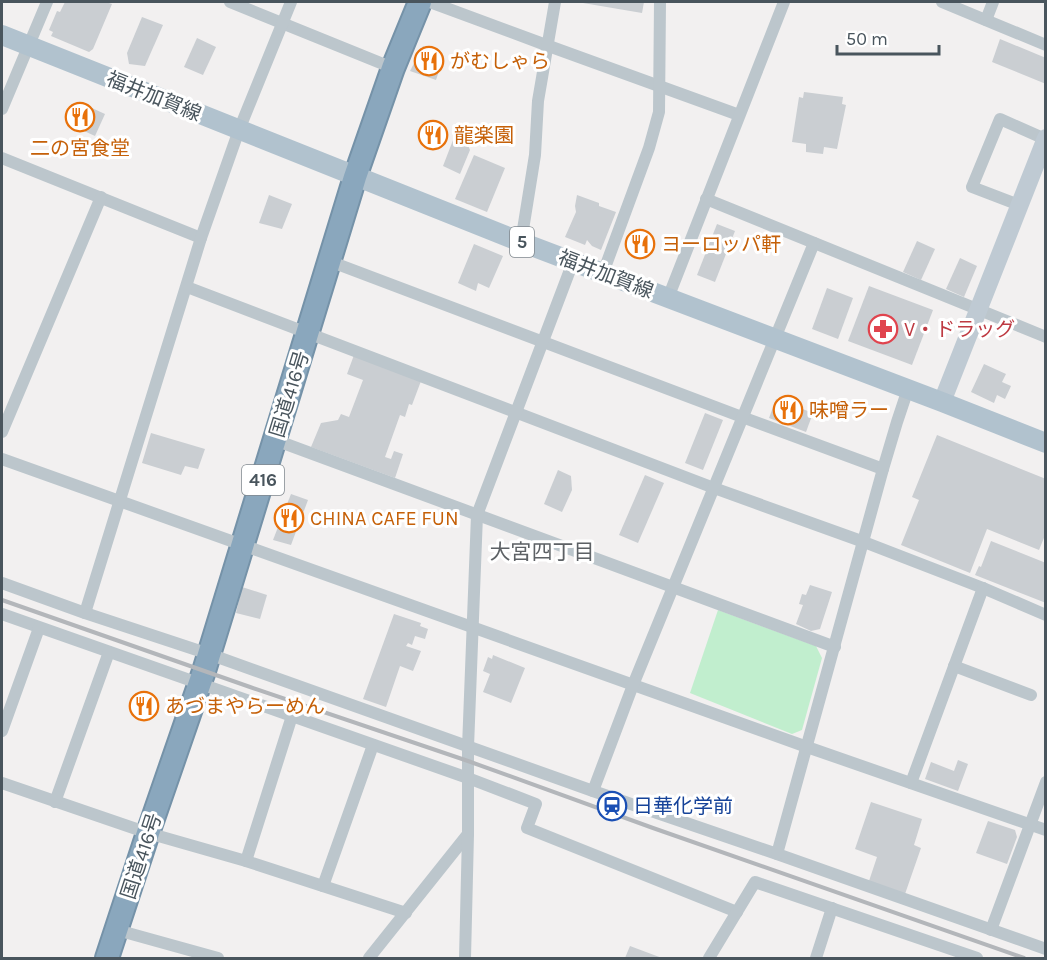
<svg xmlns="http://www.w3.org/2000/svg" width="1047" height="960" viewBox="0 0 1047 960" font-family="Karla,'Noto Sans JP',sans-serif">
  <rect width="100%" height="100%" fill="#f2f0f0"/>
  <path fill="#c1eece" d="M 718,610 L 816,646 L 822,658 L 802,730 L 792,734 L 690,693 Z"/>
  <g fill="#caced2">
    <path d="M 65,2 L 106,2 L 112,4 L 93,49 L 89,52 L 51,36 L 53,32 L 49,30 L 57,11 L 60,12 Z"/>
    <path d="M 583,2 L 644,2 L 642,13 L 583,3 Z"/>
    <path d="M 142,17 L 163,25 L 145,66 L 129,64 L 127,53 Z"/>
    <path d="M 197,38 L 216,47 L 203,75 L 184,67 Z"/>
    <path d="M 1000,39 L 1046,58 L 1046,84 L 992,62 Z"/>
    <path d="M 423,46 L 444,56 L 436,80 L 410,71 Z"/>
    <path d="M 804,92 L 843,97 L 842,104 L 846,105 L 837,149 L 824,147 L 823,154 L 806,152 L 806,144 L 792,142 L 799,97 L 803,98 Z"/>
    <path d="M 81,103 L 105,114 L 95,136 L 71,125 Z"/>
    <path d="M 460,122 L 466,125 L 467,143 L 470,150 L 460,174 L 443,166 Z"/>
    <path d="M 474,155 L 505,168 L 487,212 L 455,199 Z"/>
    <path d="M 269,195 L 292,204 L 282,229 L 259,223 Z"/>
    <path d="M 577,195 L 599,203 L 599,206 L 616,212 L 601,250 L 592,246 L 587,240 L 585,245 L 565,237 L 576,212 L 575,206 Z"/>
    <path d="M 717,224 L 735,231 L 715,282 L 697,275 Z"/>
    <path d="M 917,241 L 935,249 L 921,280 L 903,272 Z"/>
    <path d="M 474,244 L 503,256 L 489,288 L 478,283 L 476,291 L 458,283 Z"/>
    <path d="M 960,258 L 977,266 L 964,297 L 946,289 Z"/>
    <path d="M 869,286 L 933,310 L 912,365 L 848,341 Z"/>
    <path d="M 827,288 L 853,298 L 838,339 L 812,329 Z"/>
    <path d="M 354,355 L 421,381 L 412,405 L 409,404 L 405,417 L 400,415 L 385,457 L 391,459 L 394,451 L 403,454 L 395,478 L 311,447 L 321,423 L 338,420 L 341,414 L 349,417 L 363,380 L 347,374 Z"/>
    <path d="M 984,364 L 1006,374 L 1002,382 L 1011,386 L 1005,399 L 997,395 L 994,403 L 971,392 Z"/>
    <path d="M 776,399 L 813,413 L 806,432 L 769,418 Z"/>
    <path d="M 705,413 L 723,420 L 703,470 L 685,463 Z"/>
    <path d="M 151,433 L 205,449 L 198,469 L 185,466 L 181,475 L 142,463 Z"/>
    <path d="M 937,435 L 1046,479 L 1046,533 L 1039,550 L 987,529 L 970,573 L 901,545 L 919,500 L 912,497 Z"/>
    <path d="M 558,470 L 571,476 L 572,490 L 562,512 L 544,504 Z"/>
    <path d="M 645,475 L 664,483 L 638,543 L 619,535 Z"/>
    <path d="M 291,494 L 308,500 L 291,545 L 273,540 Z"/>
    <path d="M 991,541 L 1046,563 L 1046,603 L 975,575 L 979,566 L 981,567 Z"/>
    <path d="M 810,585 L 832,592 L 820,629 L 811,631 L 796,624 L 803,605 L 799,604 L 802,594 L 806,595 Z"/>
    <path d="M 242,587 L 267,595 L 260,619 L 236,613 Z"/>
    <path d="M 394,614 L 421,623 L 420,626 L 428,629 L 425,639 L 415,636 L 412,645 L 408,643 L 406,646 L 421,651 L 413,671 L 400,666 L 386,707 L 363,699 Z"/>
    <path d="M 493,655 L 525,668 L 511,703 L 483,692 L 490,674 L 483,671 L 488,657 L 492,659 Z"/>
    <path d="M 138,700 L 150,707 L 147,715 L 134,711 Z"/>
    <path d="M 958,760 L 968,764 L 958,791 L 925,779 L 931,762 L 954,771 Z"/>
    <path d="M 871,802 L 922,819 L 914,845 L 921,848 L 905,894 L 869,881 L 877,857 L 855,849 Z"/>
    <path d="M 988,821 L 1015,830 L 1017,837 L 1007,864 L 976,853 Z"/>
    <path d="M 630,946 L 662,958 L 625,958 Z"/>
  </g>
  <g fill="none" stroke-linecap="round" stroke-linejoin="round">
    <g stroke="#7592a8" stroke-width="26">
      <path id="highway" d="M 107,958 L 148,833 L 204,671 L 355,177 L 393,68 L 420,2"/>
    </g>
    <g stroke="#bcc6cc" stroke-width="12">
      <path d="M 230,2 L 393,68"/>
      <path d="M 430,2 L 546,45 L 739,115"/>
      <path d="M 942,2 L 1046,45"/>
      <path d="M 986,20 L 993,2"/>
      <path d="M 2,109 L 47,2"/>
      <path d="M 2,158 L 201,238"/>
      <path d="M 706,199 L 1046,337"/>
      <path d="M 1019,205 L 972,187 L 1000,119 L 1045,139"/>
      <path d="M 521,242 L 535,155 L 538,101 L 555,2"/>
      <path d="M 329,261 L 742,417 L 883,469"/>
      <path d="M 603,273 L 649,148 L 659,112 L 660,2"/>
      <path d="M 187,287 L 714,488 L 864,542 L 983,588 L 1046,615"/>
      <path d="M 668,298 L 784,2"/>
      <path d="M 2,432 L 101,197"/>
      <path d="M 275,440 L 835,647"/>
      <path d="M 2,459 L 807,747 L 1046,830"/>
      <path d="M 2,583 L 85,613 L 209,654 L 593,791 L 777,854 L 1046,949"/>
      <path d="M 85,613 L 201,238 L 239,130 L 291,2"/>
      <path d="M 2,614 L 468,778 L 536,804 L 527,828 L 737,912"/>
      <path d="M 954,666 L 1031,695"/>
      <path d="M 2,731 L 39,628"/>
      <path d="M 2,783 L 148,833 L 246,861 L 406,913"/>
      <path d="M 911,783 L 983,588"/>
      <path d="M 593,791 L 633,685 L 814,243"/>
      <path d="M 55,802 L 109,652"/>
      <path d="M 777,854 L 883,469 L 897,422 L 908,389"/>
      <path d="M 246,861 L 292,716"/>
      <path d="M 323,886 L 373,745"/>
      <path d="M 117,930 L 218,958"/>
      <path d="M 991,930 L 1046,782"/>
      <path d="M 369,958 L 468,834"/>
      <path d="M 465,958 L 468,834 L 468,747 L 477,515 L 573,262"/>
      <path d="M 709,958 L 755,882 L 977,958"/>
      <path d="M 816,958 L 832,908"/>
    </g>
    <path stroke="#bfcad3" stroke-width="18" d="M 942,402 L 1046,138"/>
    <path stroke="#b1c2ce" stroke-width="20" d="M 2,35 L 521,242 L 942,402 L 1046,443"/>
    <use href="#highway" stroke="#8aa7bd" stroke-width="22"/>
    <path stroke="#b3b6ba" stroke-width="4" d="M 2,600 L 250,687 L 468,761 L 653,828 L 1024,958"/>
  </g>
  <defs>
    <g id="restaurant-ring" transform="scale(1.5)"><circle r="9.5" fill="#fff" stroke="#e8710a" stroke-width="1.5"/><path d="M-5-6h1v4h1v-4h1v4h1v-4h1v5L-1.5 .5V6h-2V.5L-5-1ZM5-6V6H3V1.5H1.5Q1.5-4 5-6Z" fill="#e8710a"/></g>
    <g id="pharmacy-ring" transform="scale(1.5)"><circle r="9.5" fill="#fff" stroke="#e0444e" stroke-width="1.5"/><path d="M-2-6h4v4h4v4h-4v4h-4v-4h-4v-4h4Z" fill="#e0444e"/></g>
    <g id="station-ring" transform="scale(1.5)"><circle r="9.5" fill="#fff" stroke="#1a4fb4" stroke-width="1.5"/><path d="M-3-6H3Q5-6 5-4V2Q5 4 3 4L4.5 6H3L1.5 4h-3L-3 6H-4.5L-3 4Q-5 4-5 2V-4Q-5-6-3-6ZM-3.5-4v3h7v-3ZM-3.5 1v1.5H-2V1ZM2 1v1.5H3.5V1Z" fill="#1a4fb4"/></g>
  </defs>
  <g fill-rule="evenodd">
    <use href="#restaurant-ring" x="429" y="61"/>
    <use href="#restaurant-ring" x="80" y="117"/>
    <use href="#restaurant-ring" x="433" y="135"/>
    <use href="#restaurant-ring" x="640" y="244"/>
    <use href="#pharmacy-ring" x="883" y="329"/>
    <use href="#restaurant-ring" x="788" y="410"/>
    <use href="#restaurant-ring" x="289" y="518"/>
    <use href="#restaurant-ring" x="144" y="706"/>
    <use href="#station-ring" x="612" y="806"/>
  </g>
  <g text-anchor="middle" stroke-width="6" stroke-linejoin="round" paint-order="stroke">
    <g fill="#fff" stroke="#80888e" stroke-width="1.5">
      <rect x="510" y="227" width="24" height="30" rx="4.5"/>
      <rect x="242" y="465" width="42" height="30" rx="4.5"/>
    </g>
    <g font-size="18" font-weight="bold" fill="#49555d">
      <text x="522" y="248">5</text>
      <text x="263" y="486">416</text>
    </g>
    <g font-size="20" fill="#c56008" stroke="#fff" text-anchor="start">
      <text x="450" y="68">がむしゃら</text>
      <text x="454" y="142">龍楽園</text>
      <text x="80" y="155" text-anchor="middle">二の宮食堂</text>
      <text x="661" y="251">ヨーロッパ軒</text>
      <text x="809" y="417">味噌ラー</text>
      <text x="310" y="525">CHINA CAFE FUN</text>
      <text x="165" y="713">あづまやらーめん</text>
    </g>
    <g font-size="20" fill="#49555d" stroke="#fff">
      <text transform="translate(154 96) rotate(22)" y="7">福井加賀線</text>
      <text transform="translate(606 274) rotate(21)" y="7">福井加賀線</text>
      <text transform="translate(289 394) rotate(-73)" y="7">国道416号</text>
      <text transform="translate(141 856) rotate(-72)" y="7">国道416号</text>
    </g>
    <g font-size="20" fill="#be3a42" stroke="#fff" text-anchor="start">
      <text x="904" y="336">V・ドラッグ</text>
    </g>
    <g font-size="20" fill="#164399" stroke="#fff" text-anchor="start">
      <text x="633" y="813">日華化学前</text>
    </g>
    <g font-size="21" fill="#5d6165" stroke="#fff">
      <text x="542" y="559">大宮四丁目</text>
    </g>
  </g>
  <rect width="1047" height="960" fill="none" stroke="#49555d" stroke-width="6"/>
  <path d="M837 45v9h102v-9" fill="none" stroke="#49555d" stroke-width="3"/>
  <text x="846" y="45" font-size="18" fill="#49555d" stroke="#ffffff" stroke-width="4.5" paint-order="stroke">50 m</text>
</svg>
